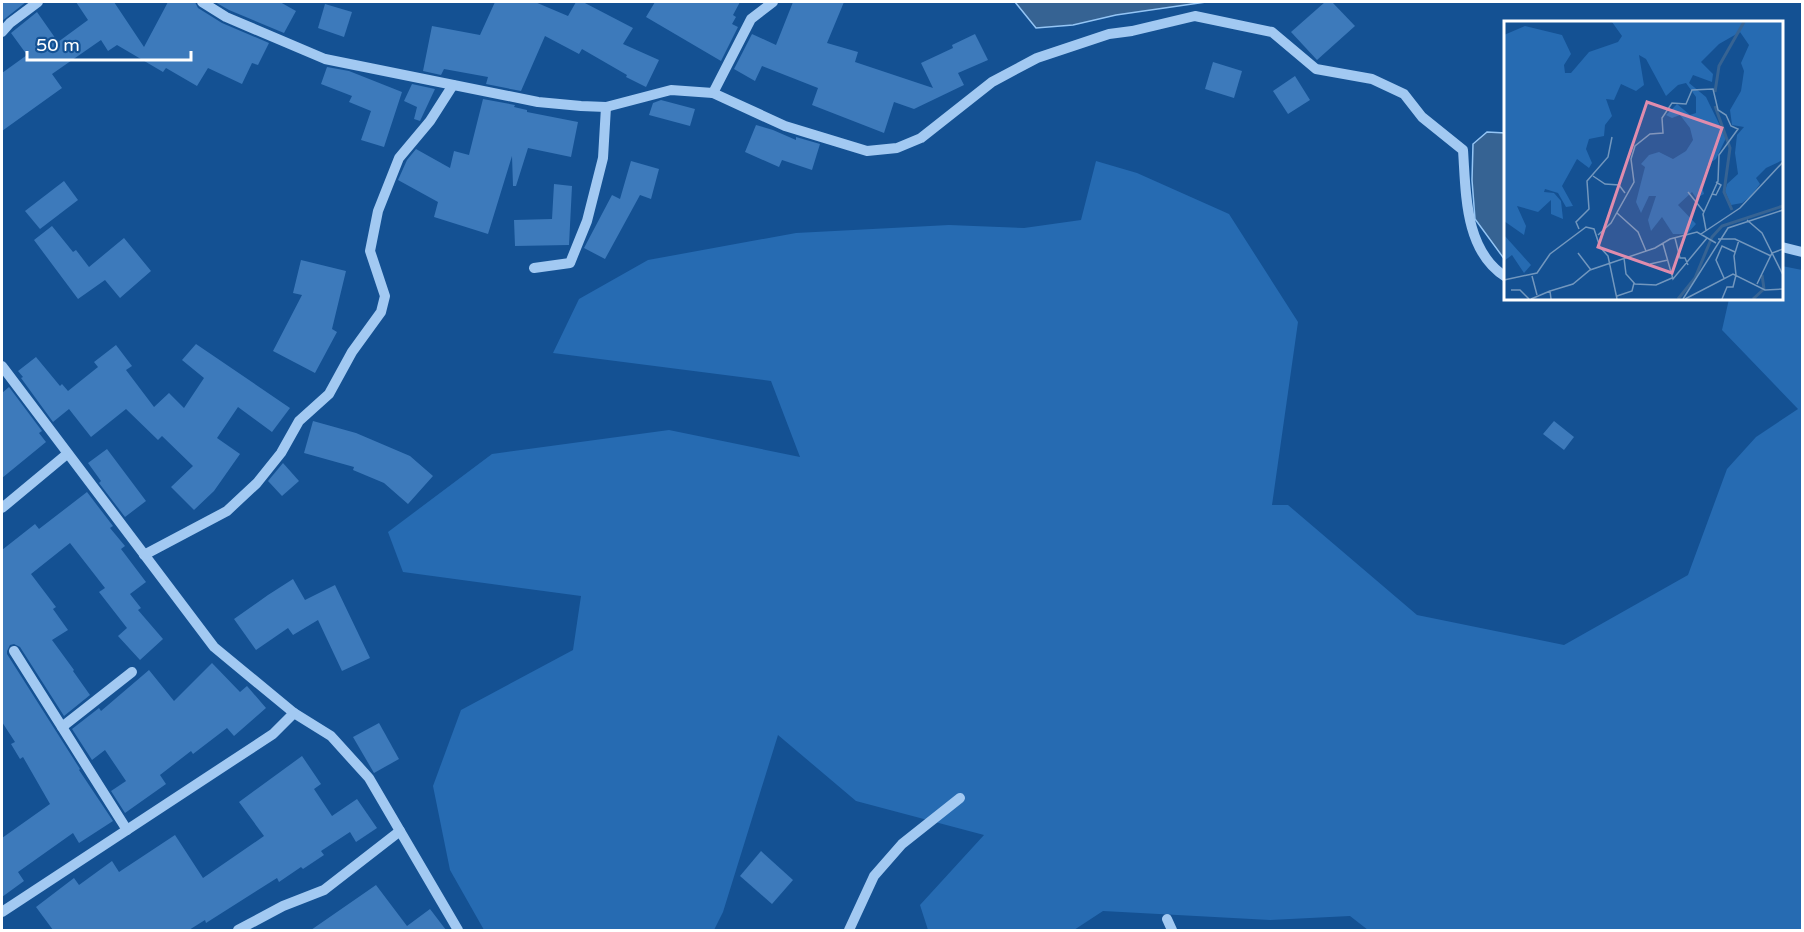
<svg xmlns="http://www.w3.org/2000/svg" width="1804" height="932" viewBox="0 0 1804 932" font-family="'Varela Round',sans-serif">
  <rect width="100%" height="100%" fill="#145193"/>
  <path fill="#266bb2" d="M 1096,161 L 1137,173 L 1229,214 L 1298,322 L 1272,505 L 1288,505 L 1417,615 L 1564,645 L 1688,575 L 1727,469 L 1756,437 L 1798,409 L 1722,330 L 1729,299 L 1782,298 L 1782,266 L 1802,270 L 1802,930 L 1368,930 L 1350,916 L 1270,920 L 1103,911 L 1074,930 L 928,930 L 920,905 L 984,835 L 856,801 L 778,735 L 723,912 L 714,930 L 484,930 L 450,870 L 433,786 L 461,710 L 573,650 L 581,596 L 403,572 L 388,532 L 492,454 L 669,430 L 800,457 L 771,381 L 553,353 L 579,299 L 648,260 L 796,233 L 949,225 L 1024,228 L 1081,220 Z"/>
  <g fill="#366393" stroke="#94c5f5" stroke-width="1.5">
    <path d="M 1015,2 L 1206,2 L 1116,15 L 1073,25 L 1036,28 Z"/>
    <path d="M 1487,132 L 1505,133 L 1505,260 L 1475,219 L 1472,180 L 1473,144 Z"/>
  </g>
  <g fill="#3d7abb">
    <path d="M 2,2 L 26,2 L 2,21 Z"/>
    <path d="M 76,2 L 114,2 L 144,47 L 168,2 L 195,2 L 198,8 L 222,23 L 269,43 L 258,65 L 252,63 L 242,84 L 208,68 L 197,86 L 166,68 L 163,72 L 117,45 L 108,51 L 101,40 L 52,74 L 62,88 L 2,131 L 2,73 L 27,55 L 11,33 L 37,12 L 58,42 L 88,20 Z"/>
    <path d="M 215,2 L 280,2 L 296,11 L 284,33 L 229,10 Z"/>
    <path d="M 495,2 L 535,2 L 568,16 L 576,2 L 583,2 L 633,28 L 623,44 L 659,60 L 646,87 L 626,77 L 627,75 L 582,49 L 579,54 L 545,36 L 521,91 L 486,84 L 488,77 L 444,69 L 441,75 L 423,71 L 432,26 L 480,35 Z"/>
    <path d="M 655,2 L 740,2 L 733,15 L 736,17 L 732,24 L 738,27 L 721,61 L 646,17 Z"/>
    <path d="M 793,2 L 844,2 L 827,43 L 858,52 L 855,62 L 933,88 L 921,63 L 953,48 L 952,45 L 975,34 L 988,60 L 958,73 L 964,85 L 914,109 L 894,102 L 884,133 L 812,105 L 818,88 L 762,66 L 755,81 L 734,69 L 752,34 L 776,45 Z"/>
    <path d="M 1325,2 L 1332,2 L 1355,26 L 1317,60 L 1291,32 Z"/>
    <path d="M 325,4 L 352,12 L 344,37 L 318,28 Z"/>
    <path d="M 1213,62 L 1242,71 L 1234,98 L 1205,89 Z"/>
    <path d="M 327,67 L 349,71 L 402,92 L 384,147 L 361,140 L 371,111 L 349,102 L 352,96 L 321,84 Z"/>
    <path d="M 1295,76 L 1310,100 L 1288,114 L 1273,91 Z"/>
    <path d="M 412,84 L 435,89 L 420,121 L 414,119 L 417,107 L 404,101 Z"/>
    <path d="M 483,99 L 515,105 L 514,107 L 527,110 L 527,112 L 578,122 L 571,157 L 528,148 L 516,186 L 513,186 L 512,156 L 488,234 L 434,217 L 438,202 L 398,180 L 407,160 L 416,149 L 450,168 L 454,151 L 469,155 Z"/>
    <path d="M 661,100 L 695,109 L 690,126 L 649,115 L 653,103 Z"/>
    <path d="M 756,125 L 773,130 L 796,140 L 796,137 L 820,144 L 812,170 L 782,160 L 779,167 L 745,152 Z"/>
    <path d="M 631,161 L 659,169 L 651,199 L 640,195 L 605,259 L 584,248 L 612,195 L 620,199 Z"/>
    <path d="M 64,181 L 78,200 L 40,229 L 25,211 Z"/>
    <path d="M 554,184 L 572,186 L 569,245 L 515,246 L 514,220 L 552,219 Z"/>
    <path d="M 52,226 L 73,252 L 76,250 L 89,267 L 124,238 L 151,271 L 120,298 L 105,280 L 78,299 L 34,240 Z"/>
    <path d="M 301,260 L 346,271 L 332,329 L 337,332 L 315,373 L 273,351 L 302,295 L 293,293 Z"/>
    <path d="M 196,344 L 290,408 L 272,432 L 238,407 L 217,438 L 240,454 L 214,491 L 194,510 L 171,487 L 193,466 L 162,436 L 158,440 L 126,409 L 91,437 L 69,409 L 53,422 L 21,378 L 23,377 L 18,371 L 36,357 L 60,386 L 62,384 L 68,391 L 98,367 L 94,362 L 116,345 L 132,366 L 126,370 L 154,407 L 169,393 L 184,408 L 204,378 L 182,360 Z"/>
    <path d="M 9,387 L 42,431 L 39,433 L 46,442 L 2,478 L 2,393 Z"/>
    <path d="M 313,421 L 356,433 L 410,456 L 433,476 L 408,504 L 384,483 L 353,470 L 354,467 L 304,453 Z"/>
    <path d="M 1554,421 L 1574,437 L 1564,450 L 1543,434 Z"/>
    <path d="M 107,449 L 146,501 L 125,517 L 99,483 L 101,481 L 88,463 Z"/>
    <path d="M 283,463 L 299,481 L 282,496 L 268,481 Z"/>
    <path d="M 87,492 L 113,526 L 110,528 L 125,546 L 121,549 L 146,582 L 130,594 L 141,608 L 138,610 L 163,639 L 140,660 L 118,636 L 127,628 L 99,592 L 105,588 L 70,543 L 31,574 L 56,607 L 53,609 L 68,630 L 52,640 L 74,670 L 73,671 L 90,695 L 64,716 L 20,647 L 14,644 L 10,645 L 7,651 L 7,654 L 80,769 L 79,770 L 113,821 L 79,843 L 73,833 L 18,872 L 24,881 L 2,897 L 2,838 L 50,804 L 23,757 L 20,759 L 11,744 L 15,742 L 2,722 L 2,550 L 35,524 L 39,529 Z"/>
    <path d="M 293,579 L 305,600 L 335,585 L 370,658 L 342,671 L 318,620 L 293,635 L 288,628 L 256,650 L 234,619 L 268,595 Z"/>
    <path d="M 212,663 L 240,692 L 247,686 L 266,708 L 234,736 L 227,728 L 193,754 L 191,751 L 160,775 L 166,784 L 125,813 L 111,791 L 126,781 L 105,750 L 92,760 L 72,729 L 99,708 L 101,711 L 149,670 L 174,701 Z"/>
    <path d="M 379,723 L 399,759 L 374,773 L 353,737 Z"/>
    <path d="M 302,756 L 321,784 L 314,789 L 332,816 L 357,799 L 377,828 L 356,842 L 350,832 L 321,851 L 324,855 L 303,869 L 301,867 L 279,882 L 277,878 L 206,923 L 205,920 L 189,930 L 53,930 L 36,907 L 74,878 L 79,885 L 112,861 L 119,872 L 175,835 L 203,878 L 264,836 L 239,802 Z"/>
    <path d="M 761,851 L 793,880 L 772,904 L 740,876 Z"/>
    <path d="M 376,885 L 407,926 L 430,909 L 446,930 L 311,930 Z"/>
  </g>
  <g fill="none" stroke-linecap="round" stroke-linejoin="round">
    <g stroke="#a2c9f2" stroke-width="10">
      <path d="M 202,2 L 226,17 L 325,59 L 538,102 L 581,106 L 606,107 L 671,90 L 713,93 L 785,126 L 867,151 L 897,148 L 921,138 L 992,82 L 1037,58 L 1109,34 L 1132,31 L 1195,16 L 1272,32 L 1316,69 L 1372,79 L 1404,94 L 1422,117 L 1463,150 C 1466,192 1464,251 1506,277"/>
      <path d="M 2,32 L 10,23 L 38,2"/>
      <path d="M 713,93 L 751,19 L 773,2"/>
      <path d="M 1782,247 L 1802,252"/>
      <path d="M 534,268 L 570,263 L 587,221 L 603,158 L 606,107"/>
      <path d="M 2,366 L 214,647 L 294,713 L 331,736 L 369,778 L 458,930"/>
      <path d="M 2,508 L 67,454"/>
      <path d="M 144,555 L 227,511 L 257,483 L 281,453 L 299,421 L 329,394 L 352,352 L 381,312 L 385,296 L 370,251 L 378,211 L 399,158 L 430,121 L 453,85"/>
      <path d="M 14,651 L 127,830"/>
      <path d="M 62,727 L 132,672"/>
      <path d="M 2,912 L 273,734 L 294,713"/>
      <path d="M 1167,919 L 1172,930"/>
      <path d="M 238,930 L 283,906 L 324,890 L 400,831"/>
      <path d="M 849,930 L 874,876 L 902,844 L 960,798"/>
    </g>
  </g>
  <g transform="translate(1504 21)">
    <rect width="279" height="279" fill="#145193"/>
    <path d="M 108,1 L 279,1 L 279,139 L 262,147 L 252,157 L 256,163 L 247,175 L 238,182 L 227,184 L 221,170 L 223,163 L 234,153 L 231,132 L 233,114 L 240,106 L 228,104 L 226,89 L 237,70 L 240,50 L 237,42 L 245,24 L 236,11 L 215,23 L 197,41 L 209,53 L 208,61 L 189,54 L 185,62 L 202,76 L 222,117 L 212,138 L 204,143 L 197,163 L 200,173 L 192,177 L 188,171 L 174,184 L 192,203 L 183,213 L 169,213 L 158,196 L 147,210 L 144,199 L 152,175 L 145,175 L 137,192 L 132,181 L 141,146 L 137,143 L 145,134 L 155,131 L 169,138 L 182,130 L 189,119 L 186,107 L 176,94 L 168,97 L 162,94 L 173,83 L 186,94 L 192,92 L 192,76 L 182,62 L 174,64 L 162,75 L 142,38 L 135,34 L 140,64 L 132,70 L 117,63 L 110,79 L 102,78 L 108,95 L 101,104 L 100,115 L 85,118 L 82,128 L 88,142 L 85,147 L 73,138 L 58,165 L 69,185 L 62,186 L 54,172 L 41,168 L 40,171 L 50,172 L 57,180 L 59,198 L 47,193 L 47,179 L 34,191 L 13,185 L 22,205 L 20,214 L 0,200 L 0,14 L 21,5 L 58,14 L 67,33 L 60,44 L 61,52 L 67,52 L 85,31 L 114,21 L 118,15 ZM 0,214 L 27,244 L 20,252 L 8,234 L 0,240 Z" fill="#266bb2"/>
    <path fill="none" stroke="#366393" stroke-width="3" d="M 211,71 L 215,45 L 240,1M 211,85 L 226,127 L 220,171 L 228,189M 174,278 L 191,257 L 208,216 L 218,205 L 279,185M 249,278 L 260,268 L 258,254"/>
    <path fill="none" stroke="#7297be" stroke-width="1.5" d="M 89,155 L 101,163 L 115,164 L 121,172M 184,171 L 200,191M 208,173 L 212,174 L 217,164 L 212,161M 113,192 L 134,211 L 142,230M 243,199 L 258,212 L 279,254M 75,208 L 72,201 L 85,188 L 83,160 L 104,136 L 108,116M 197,213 L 236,187 L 279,141M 94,214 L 107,202 L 130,161 L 127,138 L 131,125 L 146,113 L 159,112 L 158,97 L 168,82 L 182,83 L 188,69 L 209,68 L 214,89 L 222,94 L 227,105 L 234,108 L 215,134 L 214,160 L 199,193 L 202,209M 171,217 L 176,237 L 181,237 L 184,244M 214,218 L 231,218 L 267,235M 159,223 L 169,258 L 203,217M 74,232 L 87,249M 120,237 L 122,253 L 131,263 L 152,264 L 168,257M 146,243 L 164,239M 232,254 L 230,235 L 235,219M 28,255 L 33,274M 220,257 L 212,239 L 218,225 L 231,231M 0,259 L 33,252 L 46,233 L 82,206 L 90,208 L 96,226 L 104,235 L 113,278M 253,263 L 268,232 L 279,228M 7,269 L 16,269 L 25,278M 113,275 L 128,270 L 130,262M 27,278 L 46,270M 47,278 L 46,270 L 69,263 L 86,249 L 151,227 L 166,218 L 193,211 L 212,222M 179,278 L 224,207 L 279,189M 181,278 L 229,253 L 261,269 L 279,268M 218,278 L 223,266 L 229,266 L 232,254"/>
    <path fill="#e08cad" fill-opacity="0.15" stroke="#e08cad" stroke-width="3" d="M 143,81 L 218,107 L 168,252 L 94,226 Z"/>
    <rect width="279" height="279" fill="none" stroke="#fff" stroke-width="3"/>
  </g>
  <rect width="1804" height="932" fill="none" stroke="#ffffff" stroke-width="6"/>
  <path d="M27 51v9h164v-9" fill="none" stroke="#ffffff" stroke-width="3"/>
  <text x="36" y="51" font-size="18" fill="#ffffff" stroke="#145193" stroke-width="4.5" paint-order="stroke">50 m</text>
</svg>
